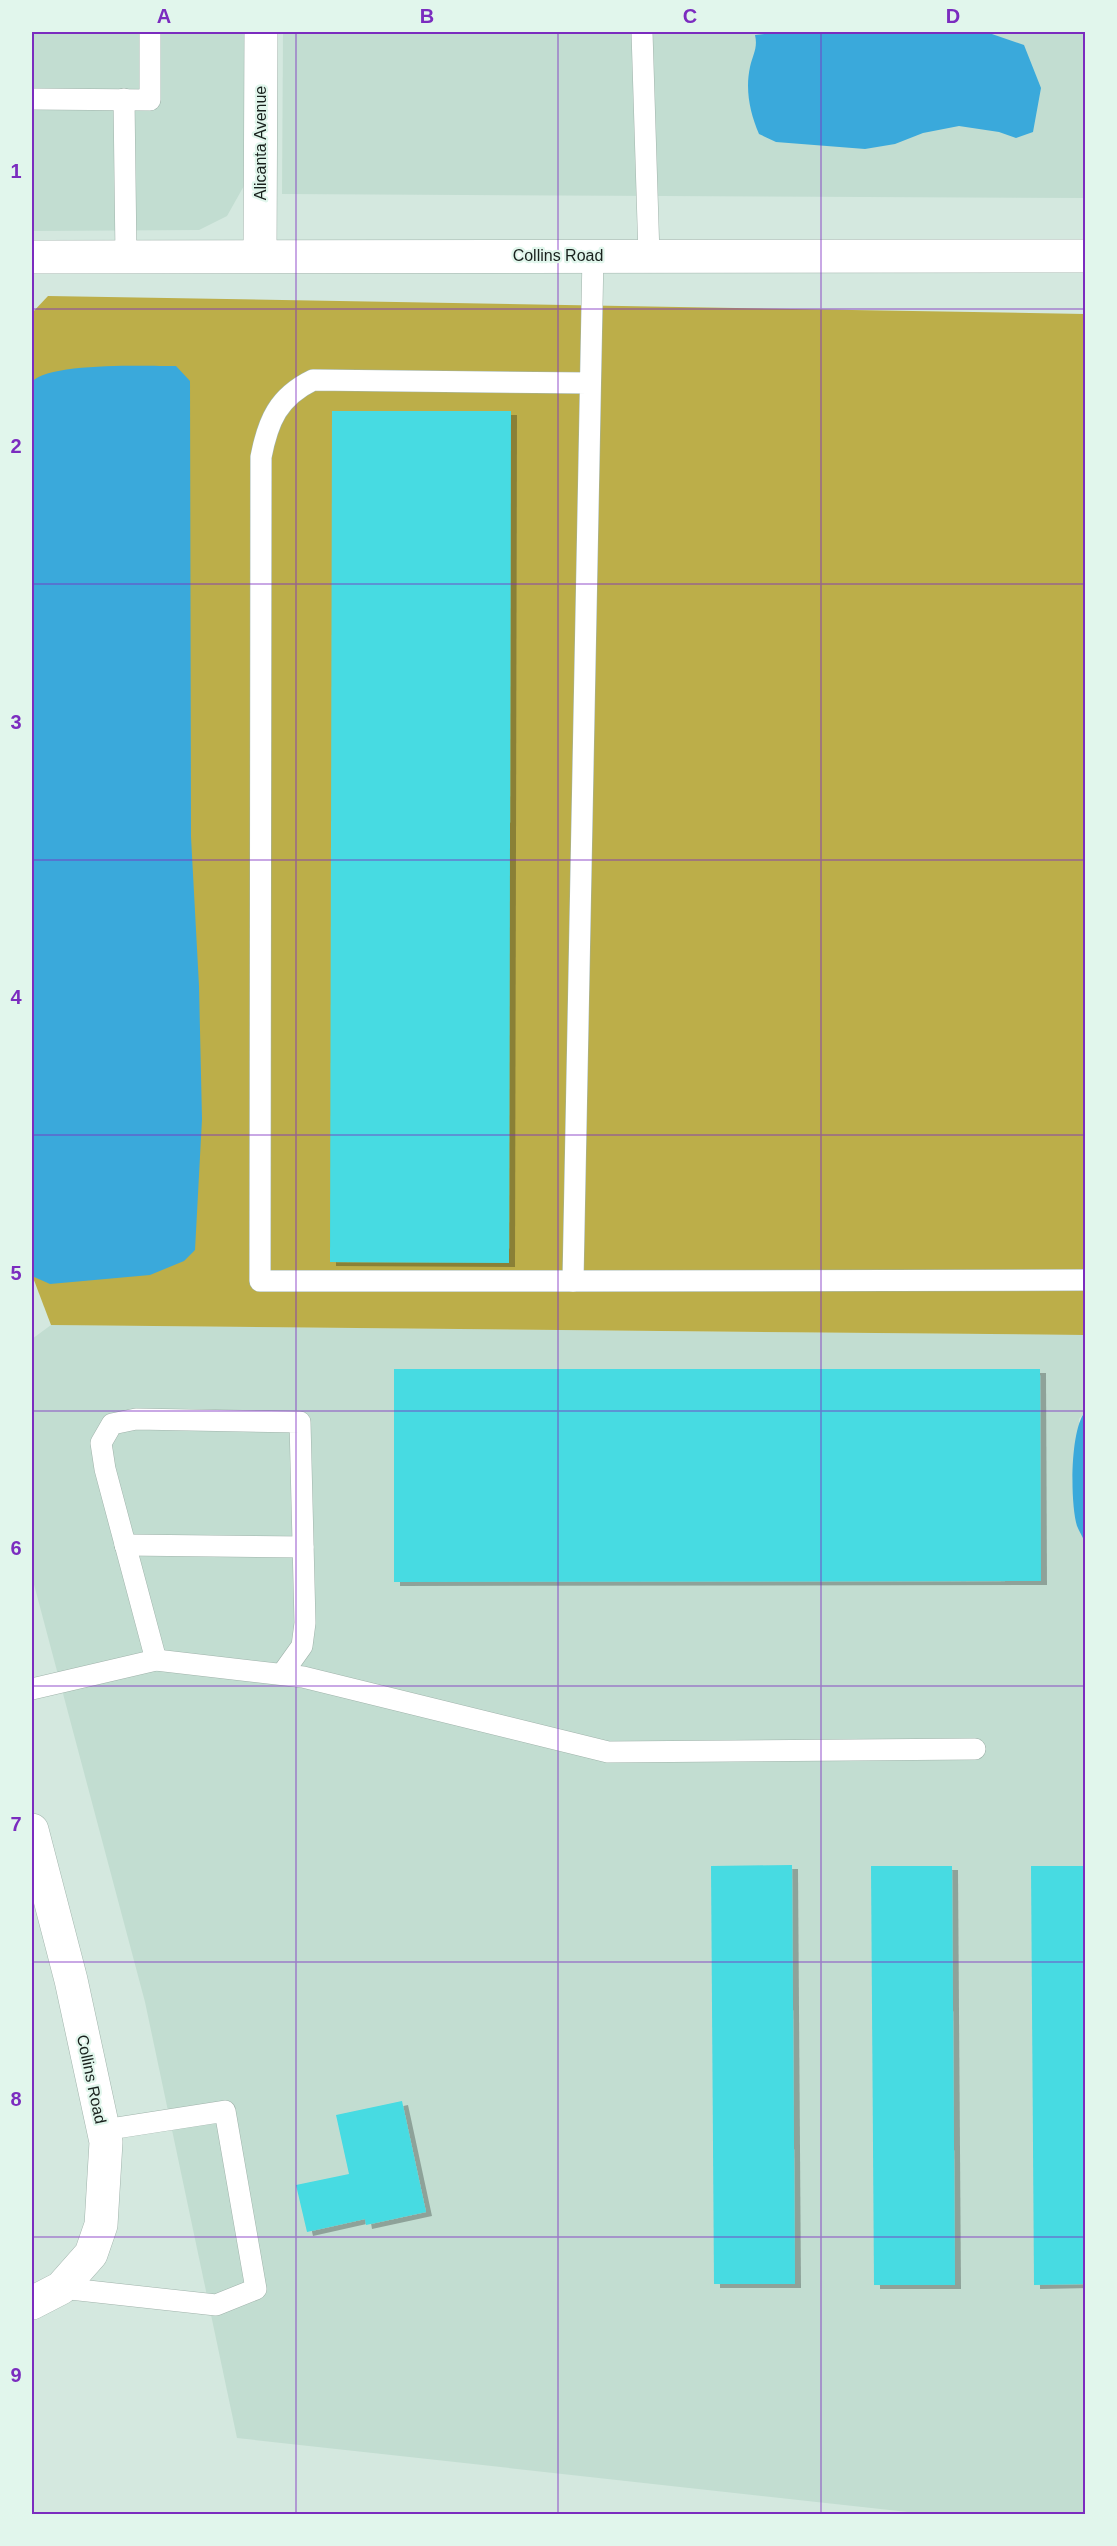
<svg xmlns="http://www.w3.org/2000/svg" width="1117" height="2546" viewBox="0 0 1117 2546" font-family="Helvetica,sans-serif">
  <defs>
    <filter id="shadow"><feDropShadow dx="6" dy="4" stdDeviation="0" flood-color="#0004"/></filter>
  </defs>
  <rect width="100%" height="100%" fill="#d4e8df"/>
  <g fill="#c2ddd1">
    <path d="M 32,32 L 245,32 L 245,184 L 227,216 L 199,230 L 32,231 Z"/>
    <path d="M 283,32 L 1085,32 L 1085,198 L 282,194 Z"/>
    <path d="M 51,1325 L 1085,1335 L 1085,1412 L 1079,1419 L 1077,1526 L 1086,1543 L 1085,2514 L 926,2514 L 237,2438 L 145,2002 L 32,1577 L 32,1339 Z"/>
  </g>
  <path fill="#bcae49" d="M 48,296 L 1085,314 L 1085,1335 L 51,1325 L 32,1275 L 32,313 Z"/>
  <g fill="#3aa9db">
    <path d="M 783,32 L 989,33 L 1024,45 L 1041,88 L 1033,132 L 1016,138 L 999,132 L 959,126 L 923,133 L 895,144 L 865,149 L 776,142 L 759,134 C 750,113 745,90 750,67 C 753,54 758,48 755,35 Z"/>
    <path d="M 176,366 L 190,381 L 191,837 L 199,986 L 202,1119 L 195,1250 L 184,1261 L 150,1275 L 50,1284 L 32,1276 L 32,382 C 48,362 147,366 176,366 Z"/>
    <path d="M 1085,1412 L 1085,1543 C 1083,1537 1079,1531 1077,1526 C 1070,1502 1070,1430 1085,1412 Z"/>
  </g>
  <g fill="#46dbe2" filter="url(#shadow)">
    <path d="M 332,411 L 511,411 L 509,1263 L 330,1262 Z"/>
    <path d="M 394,1369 L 1040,1369 L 1041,1581 L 394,1582 Z"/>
    <path d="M 792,1865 L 795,2284 L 714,2284 L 711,1866 Z"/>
    <path d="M 871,1866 L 952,1866 L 955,2285 L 874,2285 Z"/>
    <path d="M 1031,1866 L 1086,1866 L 1086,2284 L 1034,2285 Z"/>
    <path d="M 402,2101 L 426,2212 L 366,2225 L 365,2219 L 307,2232 L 296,2185 L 349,2174 L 336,2115 Z"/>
  </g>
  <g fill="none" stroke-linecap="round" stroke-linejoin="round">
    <g stroke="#a0b3ab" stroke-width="22">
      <g id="service">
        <path d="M 642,32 L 649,256"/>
        <path d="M 32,99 L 150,100 L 150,32"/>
        <path d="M 124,99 L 126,256"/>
        <path d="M 588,383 L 313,380 C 278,397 268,421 261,457 L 260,1281 L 573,1281 L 593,255"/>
        <path d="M 573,1281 L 1086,1280"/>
        <path d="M 125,1545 L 303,1547"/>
        <path d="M 156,1660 L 105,1469 L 101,1443 L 112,1424 L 136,1419 L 300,1422 L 305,1623 L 302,1646 L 282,1674"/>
        <path d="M 32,1689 L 156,1660 L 303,1677 L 608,1752 L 975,1749"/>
        <path d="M 61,2288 L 216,2305 L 256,2289 L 225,2111 L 103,2130"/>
      </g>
    </g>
    <g stroke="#a0b3ab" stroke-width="34">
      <path id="minor" d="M 260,255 L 261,32"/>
    </g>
    <g stroke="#a0b3ab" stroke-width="34">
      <g id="tertiary">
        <path d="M 32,257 L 1086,256"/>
        <path d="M 32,1830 L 71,1980 L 106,2142 L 101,2225 L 91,2254 L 61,2288 L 32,2303"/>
      </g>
    </g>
    <use href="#service" stroke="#fff" stroke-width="21"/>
    <use href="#minor" stroke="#fff" stroke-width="33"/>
    <use href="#tertiary" stroke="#fff" stroke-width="33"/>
  </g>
  <path fill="none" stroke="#7b2cbf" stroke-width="1.5" stroke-opacity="0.55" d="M 296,32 L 296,2514M 558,32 L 558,2514M 821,32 L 821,2514M 32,309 L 1086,309M 32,584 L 1086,584M 32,860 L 1086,860M 32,1135 L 1086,1135M 32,1411 L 1086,1411M 32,1686 L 1086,1686M 32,1962 L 1086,1962M 32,2237 L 1086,2237"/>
  <g text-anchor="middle" stroke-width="4.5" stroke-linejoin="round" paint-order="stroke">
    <g font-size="16" fill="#19211d" stroke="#e1f6ec">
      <text transform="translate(260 143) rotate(-90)" y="6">Alicanta Avenue</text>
      <text x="558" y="261">Collins Road</text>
      <text transform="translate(92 2079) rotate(78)" y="6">Collins Road</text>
    </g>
  </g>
  <rect width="1117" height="2546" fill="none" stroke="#e1f6ec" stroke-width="66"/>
  <rect x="33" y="33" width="1051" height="2480" fill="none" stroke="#7b2cbf" stroke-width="2"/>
  <g font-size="20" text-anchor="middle" font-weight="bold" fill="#7b2cbf">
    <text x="164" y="23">A</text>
    <text x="427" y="23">B</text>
    <text x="690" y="23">C</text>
    <text x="953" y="23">D</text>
    <text x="16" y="178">1</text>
    <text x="16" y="453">2</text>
    <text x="16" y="729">3</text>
    <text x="16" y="1004">4</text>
    <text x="16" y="1280">5</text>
    <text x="16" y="1555">6</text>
    <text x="16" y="1831">7</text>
    <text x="16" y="2106">8</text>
    <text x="16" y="2382">9</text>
  </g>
</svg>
